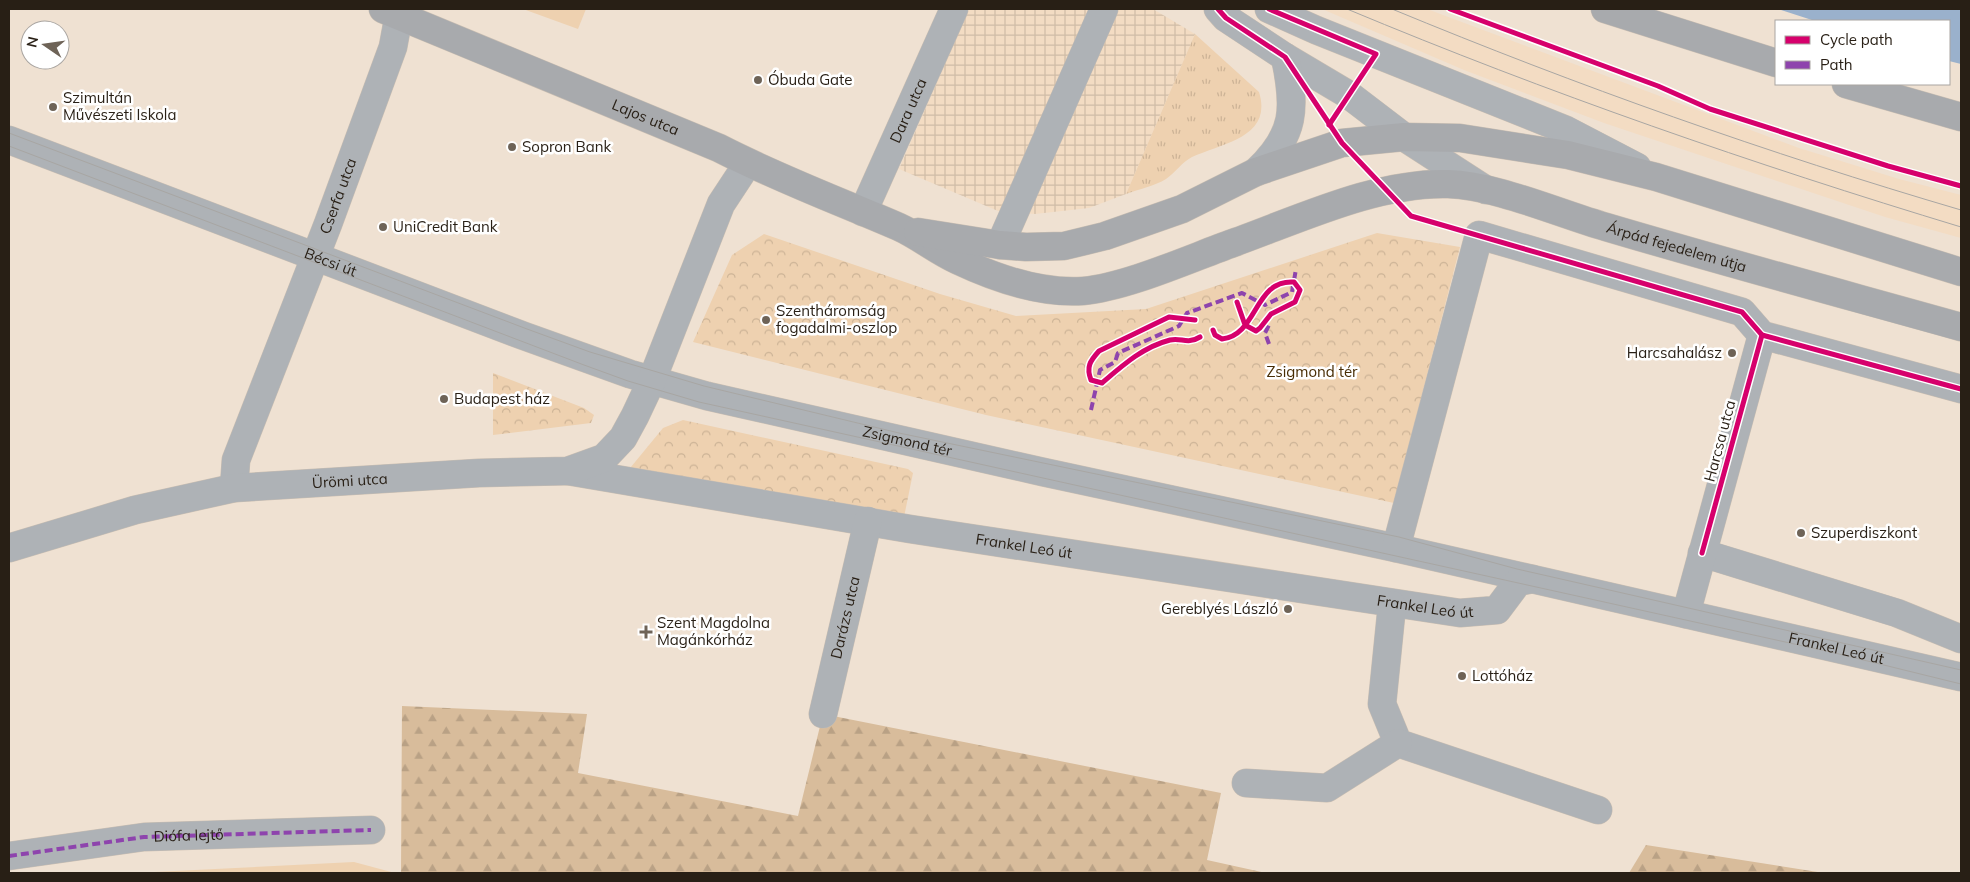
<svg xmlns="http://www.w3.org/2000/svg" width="1970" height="882" viewBox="0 0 1970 882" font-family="Mulish,sans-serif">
  <defs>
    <pattern id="industrial-grid" width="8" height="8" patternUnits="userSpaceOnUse" patternTransform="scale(1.25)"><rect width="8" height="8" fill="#f3dcc3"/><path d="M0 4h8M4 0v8" fill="none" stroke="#d0bca7"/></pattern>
    <pattern id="grass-tufts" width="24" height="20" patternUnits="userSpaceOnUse" patternTransform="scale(1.25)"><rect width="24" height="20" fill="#eed1b0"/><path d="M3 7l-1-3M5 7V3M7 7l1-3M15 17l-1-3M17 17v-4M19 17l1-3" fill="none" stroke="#ccb396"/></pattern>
    <pattern id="forest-firs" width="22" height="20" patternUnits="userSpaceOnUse" patternTransform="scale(1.25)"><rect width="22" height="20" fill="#d8bc9b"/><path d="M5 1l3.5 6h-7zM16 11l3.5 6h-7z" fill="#b9a185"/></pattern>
    <pattern id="park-crowns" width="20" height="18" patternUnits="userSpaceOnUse" patternTransform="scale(1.25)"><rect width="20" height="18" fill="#eed1b0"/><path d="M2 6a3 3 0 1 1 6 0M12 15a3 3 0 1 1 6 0" fill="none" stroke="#ccb396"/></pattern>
  </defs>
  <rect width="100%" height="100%" fill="#efe1d2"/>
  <path fill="#f3dcc3" d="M 1322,9 L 1427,9 L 1799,148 L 1899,179 L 1961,195 L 1961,238 L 1885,217 L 1604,123 L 1464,70 Z"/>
  <path fill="url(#industrial-grid)" d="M 969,9 L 1153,9 L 1195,34 L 1126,194 L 1089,208 L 1035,214 L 998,211 L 899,169 Z"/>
  <path fill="url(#grass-tufts)" d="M 1195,34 L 1259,92 C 1273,137 1223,143 1192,157 C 1182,162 1175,173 1166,179 C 1155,186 1139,189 1126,194 Z"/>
  <g fill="url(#forest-firs)">
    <path d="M 402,706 L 587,714 L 578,773 L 798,816 L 823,714 L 1221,793 L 1207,860 L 1266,873 L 401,873 Z"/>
    <path d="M 1646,845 L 1824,873 L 1629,873 Z"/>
  </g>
  <g fill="url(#park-crowns)">
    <path d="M 1377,233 L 1460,247 L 1394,503 L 986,415 L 693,342 L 732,255 L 764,234 L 940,294 L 1016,316 L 1146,309 Z"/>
    <path d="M 493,373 L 584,408 L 594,415 L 591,423 L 493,435 Z"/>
    <path d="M 683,420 L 908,469 L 913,473 L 904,517 L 626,473 L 663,428 Z"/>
  </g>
  <g fill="#eed1b0">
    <path d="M 523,9 L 586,9 L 578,29 Z"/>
    <path d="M 354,862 L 395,873 L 154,873 L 154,872 Z"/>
  </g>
  <path fill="#9ab1cc" d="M 1778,9 L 1961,9 L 1961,64 L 1949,61 L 1949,21 L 1815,21 Z"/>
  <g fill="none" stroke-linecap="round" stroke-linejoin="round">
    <g stroke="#c9beb2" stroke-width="29">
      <g id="minor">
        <path d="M 1218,9 L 1226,18 L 1285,57 L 1349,95 L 1404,137 L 1486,190"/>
        <path d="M 1269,9 L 1316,30 L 1566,130 L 1637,167"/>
        <path id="s1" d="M 9,140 L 524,336 L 630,374 L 707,396 L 1043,472 L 1396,548 L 1961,677"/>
        <path d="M 1256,172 C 1296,135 1296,108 1285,57"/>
        <path id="s2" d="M 863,212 L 954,9"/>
        <path d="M 1000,245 L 1104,9"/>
        <path id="s3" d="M 568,471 L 910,529 L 1460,613 L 1497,610 L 1518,582 L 1532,579"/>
        <path id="s4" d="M 234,488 L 236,460 L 328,224 L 393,47 L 400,9"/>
        <path id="s5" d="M 9,548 L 135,510 L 234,488 L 479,473 L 568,471 L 604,458 L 623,438 L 635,416 L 652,380 L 721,204 L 748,163"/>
        <path d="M 1396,548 L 1479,235 L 1742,312 L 1762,335 L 1961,389"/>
        <path d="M 1702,553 L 1897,613 L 1961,639"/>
        <path d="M 1392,605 L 1382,704 L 1398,743 L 1598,810"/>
        <path d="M 1686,614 L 1762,335"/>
        <path id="s6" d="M 823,714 L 868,521"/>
        <path d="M 1246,783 L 1327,788 L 1398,743"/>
        <path d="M 9,856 L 144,837 L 371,830"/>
      </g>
    </g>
    <g stroke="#c9beb2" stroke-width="29">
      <g id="major">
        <path id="s7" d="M 383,9 L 719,148 C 777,178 839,201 899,227 C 919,236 937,251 957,260 C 995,278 1040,294 1083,291 C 1127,287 1191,258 1233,243 C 1300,219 1377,182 1448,184 C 1495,185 1560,214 1606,227 C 1724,262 1843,294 1961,327"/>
        <path d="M 1605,9 L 1776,63"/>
        <path d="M 1846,84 L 1961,117"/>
        <path d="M 918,232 L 1000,245 L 1026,247 L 1064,246 L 1105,236 L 1182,209 L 1256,172 L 1342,143 L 1404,137 L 1460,138 L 1568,155 L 1656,177 L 1961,272"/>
      </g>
    </g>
    <use href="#minor" stroke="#aeb2b6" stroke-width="28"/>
    <use href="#major" stroke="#a8aaad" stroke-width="28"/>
    <g stroke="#a8a6a3" stroke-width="1">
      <path d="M 1347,9 C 1548,93 1753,164 1961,227"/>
      <path d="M 1392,9 C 1578,86 1767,153 1961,210"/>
      <path d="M 9,133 L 527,329 L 590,352 L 704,386 L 899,433 L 1399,537 L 1517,569 L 1961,670"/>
      <path d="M 9,146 L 584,365 L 628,381 L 699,402 L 1835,653 L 1961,684"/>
    </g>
    <g stroke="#8e44ad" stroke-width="4" stroke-dasharray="8 4" stroke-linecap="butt">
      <path d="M 1269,344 L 1265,333 L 1270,323"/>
      <path d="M 1091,410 L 1100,370 L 1115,362 L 1118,353 L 1179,326 L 1187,313 L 1242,293 L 1265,305 L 1292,292 L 1296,269"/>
      <path id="s8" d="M 9,856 L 144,837 L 371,830"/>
    </g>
    <g stroke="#fff" stroke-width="8">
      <g id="cycleway">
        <path d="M 1218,9 L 1226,18 L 1285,57 L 1342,143 L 1411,216 L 1742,312 L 1762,335 L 1961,389"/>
        <path d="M 1269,9 L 1376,54 L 1329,125"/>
        <path d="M 1450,9 L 1658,86 L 1710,109 L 1888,166 L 1961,186"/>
        <path d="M 1195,320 L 1169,317 L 1099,351 C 1090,361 1086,367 1091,380 L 1102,383 C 1123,365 1143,347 1170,340 C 1181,337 1187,345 1200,337"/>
        <path d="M 1213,330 L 1215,335 L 1222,339 C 1258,335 1254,279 1294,282 L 1300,290 L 1295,302 L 1271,314 L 1260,328 L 1256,331 L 1245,325 L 1237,302"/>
        <path d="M 1702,553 L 1762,335"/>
      </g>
    </g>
    <use href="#cycleway" stroke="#d6006c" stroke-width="5"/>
  </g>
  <g fill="#6e6357" stroke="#fff" stroke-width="2">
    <circle cx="758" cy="80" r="5"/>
    <circle cx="53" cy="107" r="5"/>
    <circle cx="512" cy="147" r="5"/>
    <circle cx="383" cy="227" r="5"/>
    <circle cx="766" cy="320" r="5"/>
    <circle cx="1732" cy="353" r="5"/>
    <circle cx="444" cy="399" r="5"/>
    <circle cx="1801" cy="533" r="5"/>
    <circle cx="1288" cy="609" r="5"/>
    <path d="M643.5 624.5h5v5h5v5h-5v5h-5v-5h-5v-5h5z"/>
    <circle cx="1462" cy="676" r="5"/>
  </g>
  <g text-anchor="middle" stroke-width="5" stroke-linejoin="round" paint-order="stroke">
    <g font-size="15" fill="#281f15" stroke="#fff" text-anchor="start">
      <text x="768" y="85">Óbuda Gate</text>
      <text x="63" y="103">Szimultán<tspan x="63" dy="17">Művészeti Iskola</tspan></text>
      <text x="522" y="152">Sopron Bank</text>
      <text x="393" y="232">UniCredit Bank</text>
      <text x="776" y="316">Szentháromság<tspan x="776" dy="17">fogadalmi-oszlop</tspan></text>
      <text x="1722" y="358" text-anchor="end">Harcsahalász</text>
      <text x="454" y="404">Budapest ház</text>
      <text x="1811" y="538">Szuperdiszkont</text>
      <text x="1278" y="614" text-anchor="end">Gereblyés László</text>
      <text x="657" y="628">Szent Magdolna<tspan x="657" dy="17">Magánkórház</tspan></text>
      <text x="1472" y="681">Lottóház</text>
    </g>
    <g font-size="15" fill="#281f15" stroke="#fff">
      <text dy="5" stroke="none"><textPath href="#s2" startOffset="111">Dara utca</textPath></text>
      <text dy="5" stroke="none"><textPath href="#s7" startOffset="284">Lajos utca</textPath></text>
      <text dy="5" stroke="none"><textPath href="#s4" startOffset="311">Cserfa utca</textPath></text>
      <text dy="5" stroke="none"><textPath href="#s7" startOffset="1378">Árpád fejedelem útja</textPath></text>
      <text dy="5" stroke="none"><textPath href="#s1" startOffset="344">Bécsi út</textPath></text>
      <text dy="5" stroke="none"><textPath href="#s1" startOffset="949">Zsigmond tér</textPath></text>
      <text transform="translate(1720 441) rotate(-75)" y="5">Harcsa utca</text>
      <text dy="5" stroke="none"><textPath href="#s5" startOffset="349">Ürömi utca</textPath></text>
      <text dy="5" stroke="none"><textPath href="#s3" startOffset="462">Frankel Leó út</textPath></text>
      <text dy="5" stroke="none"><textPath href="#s3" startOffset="868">Frankel Leó út</textPath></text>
      <text dy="5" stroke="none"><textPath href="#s6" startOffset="99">Darázs utca</textPath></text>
      <text dy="5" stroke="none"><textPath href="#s1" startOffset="1901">Frankel Leó út</textPath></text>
      <text dy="5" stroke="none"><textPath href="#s8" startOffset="181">Diófa lejtő</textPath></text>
    </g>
    <g font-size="15" fill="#482d04" stroke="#fff">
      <text x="1312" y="377">Zsigmond tér</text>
    </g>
  </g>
  <rect width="1970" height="882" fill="none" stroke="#281f15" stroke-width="20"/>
  <rect x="1775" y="20" width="175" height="65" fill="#ffffff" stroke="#a9a5a1"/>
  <rect x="1785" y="36" width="25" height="8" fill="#d6006c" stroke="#a9a5a1"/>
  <text x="1820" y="45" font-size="15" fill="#281f15">Cycle path</text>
  <rect x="1785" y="61" width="25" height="8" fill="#8e44ad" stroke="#a9a5a1"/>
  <text x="1820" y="70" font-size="15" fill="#281f15">Path</text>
  <g transform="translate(45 45) rotate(283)"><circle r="24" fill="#ffffff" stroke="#a9a5a1"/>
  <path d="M0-4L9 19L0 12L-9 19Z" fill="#6e6357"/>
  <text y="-8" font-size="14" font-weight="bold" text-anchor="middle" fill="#281f15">N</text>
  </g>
</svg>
